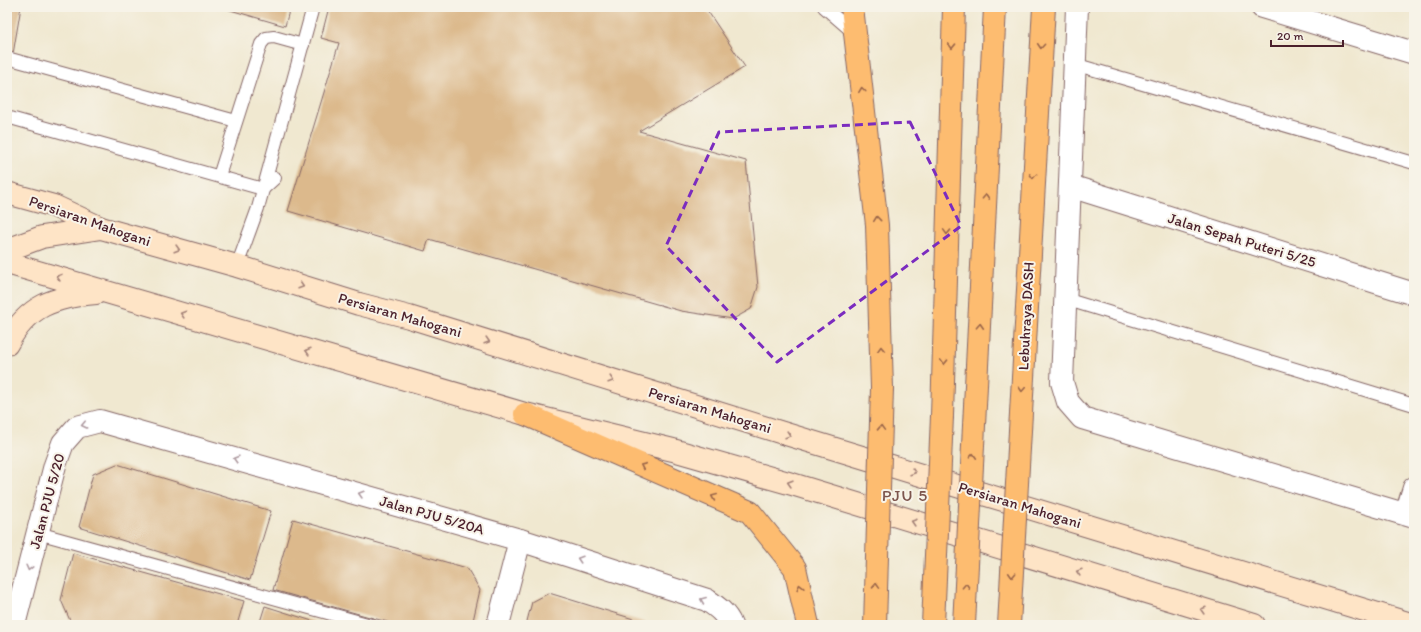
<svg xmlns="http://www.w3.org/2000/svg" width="1421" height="632" viewBox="0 0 1421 632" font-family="Itim,sans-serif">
  <rect width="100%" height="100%" fill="#f7f3e8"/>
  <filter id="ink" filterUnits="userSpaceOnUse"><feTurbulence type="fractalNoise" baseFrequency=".025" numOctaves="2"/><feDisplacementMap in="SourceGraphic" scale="8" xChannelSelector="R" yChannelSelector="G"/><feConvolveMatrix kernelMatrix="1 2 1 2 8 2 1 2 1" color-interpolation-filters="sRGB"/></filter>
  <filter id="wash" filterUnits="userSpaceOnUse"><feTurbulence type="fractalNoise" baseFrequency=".012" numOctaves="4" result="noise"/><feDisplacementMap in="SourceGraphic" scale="16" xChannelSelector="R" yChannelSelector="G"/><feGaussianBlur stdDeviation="0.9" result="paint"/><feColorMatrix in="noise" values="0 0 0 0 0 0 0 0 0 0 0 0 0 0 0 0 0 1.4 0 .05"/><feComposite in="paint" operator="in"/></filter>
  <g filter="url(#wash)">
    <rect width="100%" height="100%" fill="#f0e8d0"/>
    <g id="blocks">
      <g fill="#dcb98c">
        <path d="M 7,7 L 21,7 L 13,54 L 7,53 Z"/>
        <path d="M 220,7 L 290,7 L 285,26 Z"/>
        <path d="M 329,7 L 705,7 L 745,67 L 639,131 L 746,161 L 758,287 L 751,309 L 733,319 L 681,311 L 429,239 L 425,251 L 288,211 L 339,43 L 321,38 Z"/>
        <path d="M 117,464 L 271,511 L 250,580 L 79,527 L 93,474 Z"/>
        <path d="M 293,519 L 467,568 L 480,590 L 472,625 L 398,625 L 273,590 Z"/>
        <path d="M 73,553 L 244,601 L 237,625 L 72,625 L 61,600 Z"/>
        <path d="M 549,593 L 653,625 L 526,625 L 532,602 Z"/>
        <path d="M 265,606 L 325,625 L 259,625 Z"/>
      </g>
    </g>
  </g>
  <g filter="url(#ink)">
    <use href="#blocks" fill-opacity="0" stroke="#846565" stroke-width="1"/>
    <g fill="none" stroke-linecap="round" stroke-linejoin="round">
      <g stroke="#846565" stroke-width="14">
        <g id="service">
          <path d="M 824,7 L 854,33"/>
          <path d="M 7,58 L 236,121"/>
          <path d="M 1074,64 L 1414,163"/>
          <path d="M 7,117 L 263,189 L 275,178"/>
          <path d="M 219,176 L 261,44 L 266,38 L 274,37 L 303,45"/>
          <path d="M 237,266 L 258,208 L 313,7"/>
          <path d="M 1065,299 L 1414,405"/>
          <path d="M 38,533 L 371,625"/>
        </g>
      </g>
      <g stroke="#846565" stroke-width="24">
        <g id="minor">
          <path d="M 1077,7 L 1062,382 L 1068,402 L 1082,418 L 1414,517"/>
          <path d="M 1262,7 L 1414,53"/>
          <path d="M 1070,186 L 1414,294"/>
          <path d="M 1406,514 L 1414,488"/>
          <path d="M 14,625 L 55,465 L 63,443 L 77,427 L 100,421 L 520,540 L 707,600 C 717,607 726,613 731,625"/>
          <path d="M 498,625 L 520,540"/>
        </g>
      </g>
      <g stroke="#846565" stroke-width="24">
        <g id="secondary">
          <path d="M 7,193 L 54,206 L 101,228 L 237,266 L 359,304 L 409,317 L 786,434 L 1414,625"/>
          <path d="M 7,250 L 42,237 L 101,228"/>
          <path d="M 7,263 L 525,414 L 673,450 L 792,484 L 1254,625"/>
          <path d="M 7,344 C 28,305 54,297 96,293"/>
        </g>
      </g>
      <g stroke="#846565" stroke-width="24">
        <g id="motorway">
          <path d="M 852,7 L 877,225 L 882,388"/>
          <path d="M 525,414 L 750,512 L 795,568 L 808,625"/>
          <path d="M 942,416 L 954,7"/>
        </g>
      </g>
      <use href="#service" stroke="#fff" stroke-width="12"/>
      <use href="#minor" stroke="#fff" stroke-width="22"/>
      <use href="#secondary" stroke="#fee4c6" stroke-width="22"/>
      <use href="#motorway" stroke="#fdbc70" stroke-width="22"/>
      <g stroke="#846565" stroke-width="24" stroke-linecap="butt">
        <g id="motorway-bridge">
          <path d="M 875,625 L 882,388"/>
          <path d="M 933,625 L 942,416"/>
          <path d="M 964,625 L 995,7"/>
          <path d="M 1009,625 L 1044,7"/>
        </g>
      </g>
      <use href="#motorway-bridge" stroke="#fdbc70" stroke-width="22"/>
    </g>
    <defs><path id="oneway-chevron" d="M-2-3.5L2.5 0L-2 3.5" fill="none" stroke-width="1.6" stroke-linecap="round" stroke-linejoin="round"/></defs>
    <g stroke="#9b664a">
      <use href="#oneway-chevron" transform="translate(952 46) rotate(92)"/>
      <use href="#oneway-chevron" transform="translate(1041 46) rotate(94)"/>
      <use href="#oneway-chevron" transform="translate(862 90) rotate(-97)"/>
      <use href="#oneway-chevron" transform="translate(1033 176) rotate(93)"/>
      <use href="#oneway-chevron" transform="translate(986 197) rotate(-87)"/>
      <use href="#oneway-chevron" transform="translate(877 219) rotate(-96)"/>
      <use href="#oneway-chevron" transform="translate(947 232) rotate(92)"/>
      <use href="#oneway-chevron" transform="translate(980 326) rotate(-87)"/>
      <use href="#oneway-chevron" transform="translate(881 349) rotate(-92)"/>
      <use href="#oneway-chevron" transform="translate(944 362) rotate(92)"/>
      <use href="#oneway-chevron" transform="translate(1022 389) rotate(93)"/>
      <use href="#oneway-chevron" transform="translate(881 428) rotate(-88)"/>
      <use href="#oneway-chevron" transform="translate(973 456) rotate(-87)"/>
      <use href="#oneway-chevron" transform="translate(643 466) rotate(-156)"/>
      <use href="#oneway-chevron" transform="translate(714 497) rotate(-157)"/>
      <use href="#oneway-chevron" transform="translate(1012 575) rotate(93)"/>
      <use href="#oneway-chevron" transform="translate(876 586) rotate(-88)"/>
      <use href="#oneway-chevron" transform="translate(966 586) rotate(-87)"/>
      <use href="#oneway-chevron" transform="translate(800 587) rotate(-103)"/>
    </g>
    <g stroke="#a48278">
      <use href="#oneway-chevron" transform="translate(177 249) rotate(16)"/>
      <use href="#oneway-chevron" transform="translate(59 277) rotate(-164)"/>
      <use href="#oneway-chevron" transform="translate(301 286) rotate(17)"/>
      <use href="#oneway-chevron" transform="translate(183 314) rotate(-163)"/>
      <use href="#oneway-chevron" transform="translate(487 341) rotate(17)"/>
      <use href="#oneway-chevron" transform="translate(308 351) rotate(-163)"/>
      <use href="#oneway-chevron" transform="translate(611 380) rotate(17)"/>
      <use href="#oneway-chevron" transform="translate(788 435) rotate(17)"/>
      <use href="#oneway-chevron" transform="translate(913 472) rotate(17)"/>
      <use href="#oneway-chevron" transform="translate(790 483) rotate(-164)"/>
      <use href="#oneway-chevron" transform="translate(914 522) rotate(-163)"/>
      <use href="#oneway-chevron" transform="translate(1079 572) rotate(-163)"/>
      <use href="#oneway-chevron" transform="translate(1203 610) rotate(-163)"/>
    </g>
    <g stroke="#ae9aa0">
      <use href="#oneway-chevron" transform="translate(84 425) rotate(167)"/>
      <use href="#oneway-chevron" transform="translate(236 459) rotate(-164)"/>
      <use href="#oneway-chevron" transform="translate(361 494) rotate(-164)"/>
      <use href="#oneway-chevron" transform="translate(580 559) rotate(-162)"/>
      <use href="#oneway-chevron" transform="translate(29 568) rotate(104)"/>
      <use href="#oneway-chevron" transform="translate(703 600) rotate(-158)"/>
    </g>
  </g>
  <path fill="none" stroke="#7b2cbf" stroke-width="3" stroke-dasharray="8 5" stroke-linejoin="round" d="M 910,122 L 961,226 L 777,362 L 666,246 L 719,132 Z"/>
  <g text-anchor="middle" stroke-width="4" stroke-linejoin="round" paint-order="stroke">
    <g font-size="15" fill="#4a1f2b" stroke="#f7f3e8">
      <text transform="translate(90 221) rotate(19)" y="5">Persiaran Mahogani</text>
      <text transform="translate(1242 240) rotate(17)" y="5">Jalan Sepah Puteri 5/25</text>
      <text transform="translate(400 315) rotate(16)" y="5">Persiaran Mahogani</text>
      <text transform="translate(1026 316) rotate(-87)" y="5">Lebuhraya DASH</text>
      <text transform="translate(710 410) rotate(17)" y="5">Persiaran Mahogani</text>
      <text transform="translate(47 501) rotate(-75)" y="5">Jalan PJU 5/20</text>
      <text transform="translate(1020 505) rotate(17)" y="5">Persiaran Mahogani</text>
      <text transform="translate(432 515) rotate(16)" y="5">Jalan PJU 5/20A</text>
    </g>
    <g font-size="17" letter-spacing="1" fill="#7d554d" stroke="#f7f3e8">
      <text x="905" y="501">PJU 5</text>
    </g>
  </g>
  <rect width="1421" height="632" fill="none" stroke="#f7f3e8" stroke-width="24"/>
  <path d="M1271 40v6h72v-6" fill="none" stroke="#4a1f2b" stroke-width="2"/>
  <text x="1277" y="40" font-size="12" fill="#4a1f2b" stroke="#f7f3e8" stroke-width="3" paint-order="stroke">20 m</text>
</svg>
